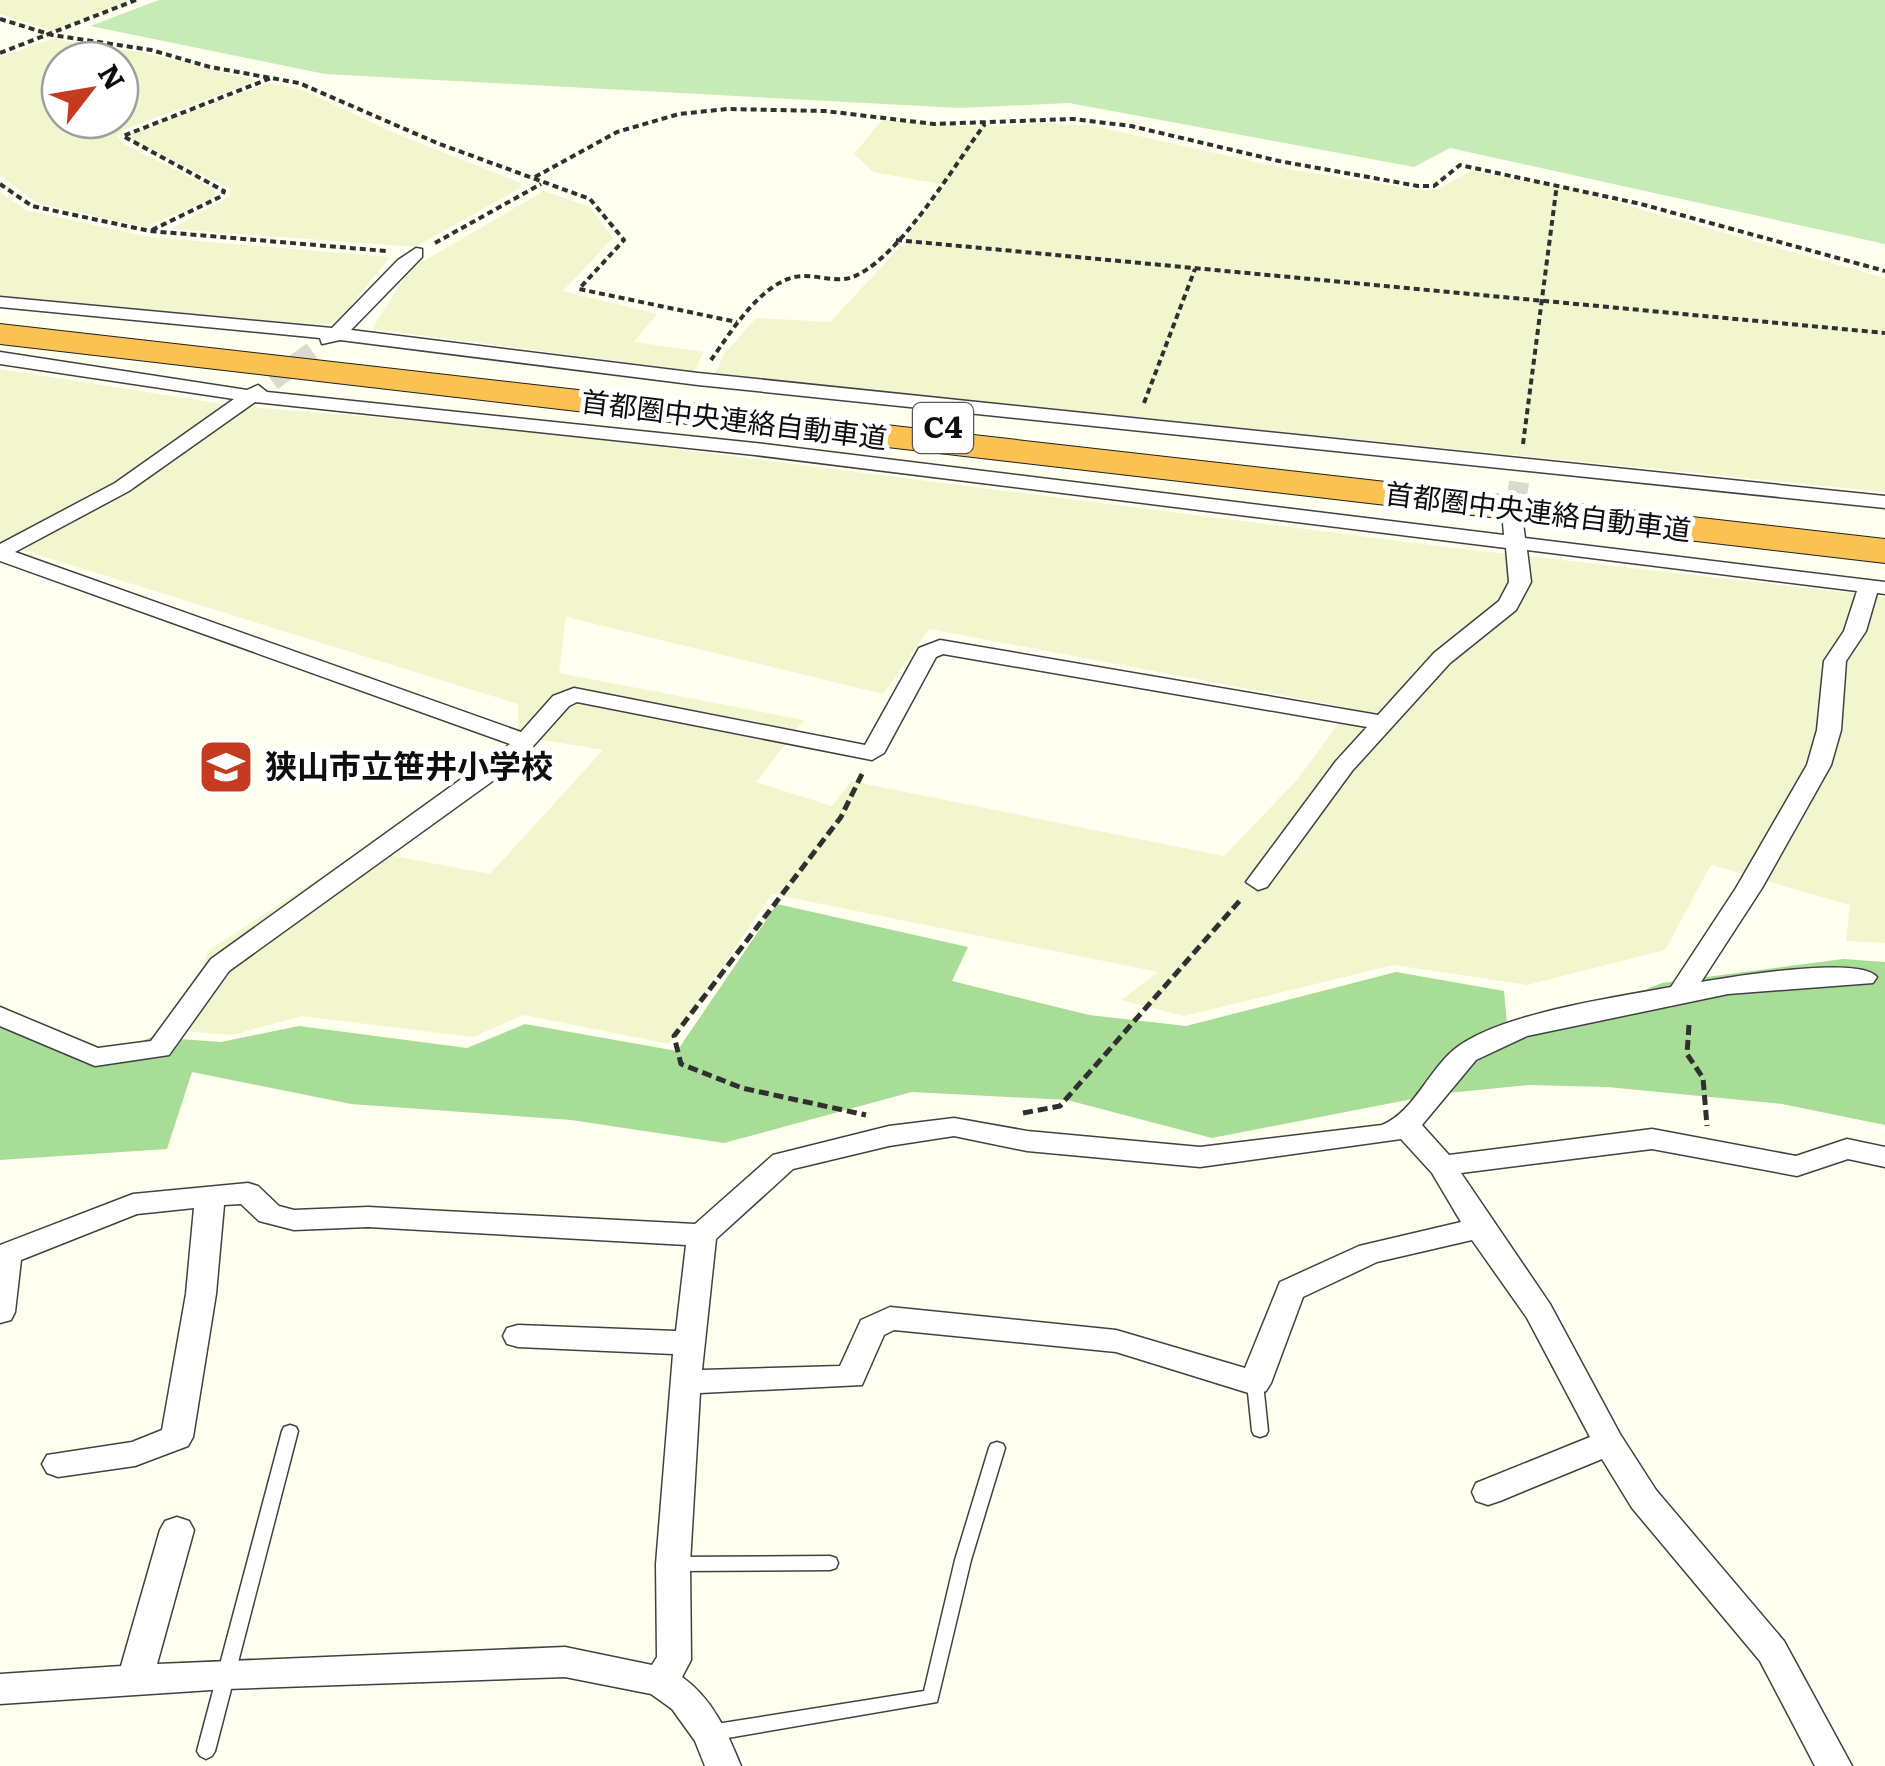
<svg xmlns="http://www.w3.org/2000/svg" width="1885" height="1766" viewBox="0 0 1885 1766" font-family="Literata,'Noto Sans JP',serif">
  <rect width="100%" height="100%" fill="#ffffef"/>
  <g fill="#f1f6ce" fill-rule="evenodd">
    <path d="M 0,0 L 131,0 L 53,31 L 0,14 Z"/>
    <path d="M 52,39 L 146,53 L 256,81 L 123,130 L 117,136 L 124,144 L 213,189 L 216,194 L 213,198 L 145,227 L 37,203 L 0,175 L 0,57 ZM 60,60 L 120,60 L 120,120 L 60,120 Z"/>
    <path d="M 269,83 L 300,89 L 397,134 L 519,182 L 522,187 L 415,247 L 171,229 L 230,196 L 231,189 L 133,141 L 131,133 Z"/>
    <path d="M 882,120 L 986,127 L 1040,123 L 1094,126 L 1288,169 L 1425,191 L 1438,189 L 1471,171 L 1565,188 L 1885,278 L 1885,492 L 714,375 L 724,354 L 756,318 L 830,322 L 900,247 L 909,245 L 907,237 L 946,185 L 873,172 L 854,154 Z"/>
    <path d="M 544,191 L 590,207 L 613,238 L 563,291 L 657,314 L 634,342 L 704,352 L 694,371 L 372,329 L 410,269 Z"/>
    <path d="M 0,192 L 25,210 L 150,237 L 390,257 L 337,322 L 322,325 L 0,296 Z"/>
    <path d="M 0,369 L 235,406 L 511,428 L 1455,548 L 1885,597 L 1885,943 L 1846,941 L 1850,905 L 1711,865 L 1665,950 L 1527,985 L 1394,965 L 1184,1016 L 1121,1000 L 1158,972 L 772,894 L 669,1044 L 524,1015 L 473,1037 L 302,1016 L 232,1035 L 181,1031 L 208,951 L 362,850 L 490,874 L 603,750 L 518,736 L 518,704 L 0,543 ZM 566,617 L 883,694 L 929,629 L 1350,708 L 1297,780 L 1224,856 L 851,781 L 832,806 L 756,782 L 804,720 L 559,673 Z"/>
  </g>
  <path fill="#c7ebb7" d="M 159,0 L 1885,0 L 1885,244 L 1450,148 L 1414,167 L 1069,103 L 959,108 L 325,74 L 90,26 Z"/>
  <path fill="#a7dd96" d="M 777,904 L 968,947 L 952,981 L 1089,1015 L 1186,1026 L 1396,972 L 1504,991 L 1509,1044 L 1662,983 L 1843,959 L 1885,962 L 1885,1125 L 1782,1104 L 1607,1087 L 1528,1085 L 1438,1094 L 1212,1138 L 1067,1100 L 912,1092 L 724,1143 L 571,1120 L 351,1104 L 192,1072 L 167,1149 L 0,1160 L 0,1010 L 112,1053 L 152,1037 L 221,1042 L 299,1026 L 467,1048 L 525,1024 L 677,1051 Z"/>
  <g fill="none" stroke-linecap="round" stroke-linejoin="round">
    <g stroke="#dbdbcd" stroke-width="20" stroke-dasharray="20 10" stroke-linecap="butt">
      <path d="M 272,381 L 320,346"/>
      <path d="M 1513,523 L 1519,482"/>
    </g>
    <g stroke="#414141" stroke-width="3">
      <g id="lane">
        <path d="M 1255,1377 L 1261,1379 L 1263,1383 L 1268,1431 L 1266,1435 L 1260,1437 L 1254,1435 L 1252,1431 L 1247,1383 L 1249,1379 Z"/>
        <path d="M 290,1425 L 296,1427 L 298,1431 L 215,1751 L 212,1756 L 206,1759 L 200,1756 L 197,1751 L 282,1431 L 284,1427 Z"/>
        <path d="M 997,1442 L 1003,1444 L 1005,1448 L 971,1560 L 937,1702 L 710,1741 L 704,1738 L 701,1733 L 704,1728 L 710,1725 L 924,1691 L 955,1560 L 989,1448 L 991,1444 Z"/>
        <path d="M 830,1556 L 836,1558 L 838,1563 L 836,1568 L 830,1570 L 676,1571 L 670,1569 L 668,1564 L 670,1559 L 676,1557 Z"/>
      </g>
    </g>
    <g stroke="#414141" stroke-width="3">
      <g id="street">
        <path d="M 416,248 L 422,249 L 422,257 L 351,330 L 698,373 L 1885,496 L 1885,508 L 698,385 L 340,340 L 322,344 L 320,338 L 0,307 L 0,297 L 332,328 L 398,260 Z"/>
        <path d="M 0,352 L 247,390 L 258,385 L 267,392 L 755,443 L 1504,535 L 1503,523 L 1513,517 L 1523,523 L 1525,538 L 1885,582 L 1885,594 L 1877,593 L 1866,631 L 1846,661 L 1841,730 L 1831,765 L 1762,888 L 1701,982 C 1731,977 1860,955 1877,977 L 1873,983 L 1728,994 L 1527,1036 L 1476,1060 L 1422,1125 L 1449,1155 L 1652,1129 L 1796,1156 L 1847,1139 L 1885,1147 L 1885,1167 L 1848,1159 L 1797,1176 L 1652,1149 L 1461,1173 L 1550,1304 L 1620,1434 L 1656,1490 L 1784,1641 L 1852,1766 L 1815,1766 L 1760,1661 L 1632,1508 L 1602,1459 L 1500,1501 L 1488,1505 L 1476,1501 L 1472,1492 L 1476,1483 L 1590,1437 L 1527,1318 L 1472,1240 L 1377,1262 L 1303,1297 L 1271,1383 L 1266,1391 L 1255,1395 L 1116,1352 L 894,1330 L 884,1335 L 862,1385 L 700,1393 L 690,1564 L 691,1660 L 682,1677 C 713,1699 727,1732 741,1766 L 705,1766 L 695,1741 L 672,1709 L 651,1694 L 565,1677 L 226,1689 L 0,1704 L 0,1674 L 121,1666 L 160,1530 L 165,1521 L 177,1517 L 189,1521 L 194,1530 L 157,1664 L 565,1647 L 652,1665 L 657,1657 L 656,1564 L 673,1354 L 518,1347 L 507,1344 L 503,1336 L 507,1328 L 518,1325 L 676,1331 L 686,1245 L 368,1227 L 294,1230 L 259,1221 L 241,1204 L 224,1205 L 216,1294 L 193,1437 L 188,1446 L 135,1466 L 58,1477 L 47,1473 L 42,1464 L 47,1455 L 132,1442 L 162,1430 L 186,1294 L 194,1208 L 137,1214 L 21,1260 L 15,1312 L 11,1320 L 0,1323 L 0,1245 L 133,1194 L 248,1183 L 258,1186 L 279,1206 L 294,1210 L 368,1207 L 695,1224 L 773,1155 L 889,1126 L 954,1118 L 1027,1131 L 1200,1147 L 1382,1125 C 1414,1112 1428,1070 1456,1048 C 1502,1013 1613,998 1671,987 L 1736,888 L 1807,765 L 1817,730 L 1824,661 L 1844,631 L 1857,591 L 1527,550 L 1531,582 L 1516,610 L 1450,663 L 1352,771 L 1267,887 L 1258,890 L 1246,882 L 1336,761 L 1367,727 L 943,654 L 936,657 L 884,753 L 872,760 L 577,702 L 569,706 L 519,762 L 229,971 L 169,1055 L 95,1066 L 0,1026 L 0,1007 L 98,1048 L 151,1041 L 211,959 L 510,744 L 0,561 L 0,544 L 115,483 L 234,399 L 0,364 ZM 255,402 L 755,455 L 1506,548 L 1509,582 L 1499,601 L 1434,653 L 1378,715 L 940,640 L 919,648 L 865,745 L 574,688 L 553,696 L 521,732 L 15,552 L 129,491 ZM 954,1136 L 1027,1151 L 1200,1167 L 1401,1139 L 1432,1173 L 1461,1222 L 1359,1246 L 1280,1282 L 1245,1368 L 1116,1330 L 890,1307 L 861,1320 L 840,1366 L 702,1370 L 716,1239 L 793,1169 L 889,1146 Z"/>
      </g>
    </g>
    <g stroke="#1f1f1f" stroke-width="2">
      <path id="highway" d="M 0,324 L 1885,539 L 1885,563 L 0,344 Z"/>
    </g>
    <g stroke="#303030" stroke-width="4" stroke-dasharray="6 4" stroke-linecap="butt">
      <path d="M 0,19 L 52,35 L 151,50 L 210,67 L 299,83 L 437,143 L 590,199 L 624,240 L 579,289 L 737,322"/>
      <path d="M 0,53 L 136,0"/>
      <path d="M 535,177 L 617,132 L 679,114 L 727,109 L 825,111 L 934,124 L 1073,119 L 1131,126 L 1279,161 L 1418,186 L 1434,186 L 1460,165 L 1641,204 L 1885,271"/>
      <path d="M 0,184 L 32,206 L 150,231 L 386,251"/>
      <path d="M 152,230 L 222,196 L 224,191 L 123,136 L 271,78"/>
      <path d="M 896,240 L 1885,333"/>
      <path d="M 435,243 L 541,184"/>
      <path d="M 711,360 C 731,332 765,275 805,276 C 822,276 841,284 857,275 C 903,253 954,165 985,124"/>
      <path d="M 1144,403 L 1195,269"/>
      <path d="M 1523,444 L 1557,184"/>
    </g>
    <g stroke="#303030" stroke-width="5" stroke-dasharray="10 5" stroke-linecap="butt">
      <path d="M 862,774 L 841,817 L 674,1036 L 681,1064 L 742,1088 L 866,1115"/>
      <path d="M 1689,1025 L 1687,1054 L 1703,1078 L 1707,1126"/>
      <path d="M 1023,1113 L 1060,1106 L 1242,898"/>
    </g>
    <use href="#lane" fill="#fff" fill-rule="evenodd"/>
    <use href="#street" fill="#fff" fill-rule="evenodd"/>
    <use href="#highway" fill="#f9c253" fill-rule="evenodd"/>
  </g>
  <defs>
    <g id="school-square" transform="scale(2.875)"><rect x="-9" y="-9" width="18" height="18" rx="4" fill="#c43b20" stroke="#fff"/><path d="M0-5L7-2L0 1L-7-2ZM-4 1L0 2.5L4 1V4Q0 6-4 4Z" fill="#fff"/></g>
  </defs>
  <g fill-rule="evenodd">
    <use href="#school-square" x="226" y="767"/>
  </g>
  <g text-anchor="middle" stroke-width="10" stroke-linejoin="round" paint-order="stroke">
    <g font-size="28" fill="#0e0e0e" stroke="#fff">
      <text transform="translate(734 420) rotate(7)" y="10">首都圏中央連絡自動車道</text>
      <text transform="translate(1538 512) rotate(7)" y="10">首都圏中央連絡自動車道</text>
    </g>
    <rect fill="#fff" stroke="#565656" stroke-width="2.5" x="913" y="403" width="60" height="50" rx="8"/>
    <g font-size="30" font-weight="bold" fill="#0e0e0e">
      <text x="943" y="438">C4</text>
    </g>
    <g font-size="32" font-weight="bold" fill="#0e0e0e" stroke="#fff" text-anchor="start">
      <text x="265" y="778">狭山市立笹井小学校</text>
    </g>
  </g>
  <g transform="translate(90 90) rotate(59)"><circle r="48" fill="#ffffff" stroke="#9f9f9f" stroke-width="2.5"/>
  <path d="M0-8L18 38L0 25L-18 38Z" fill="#c43b20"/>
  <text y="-15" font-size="28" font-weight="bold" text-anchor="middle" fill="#0e0e0e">N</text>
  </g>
</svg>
